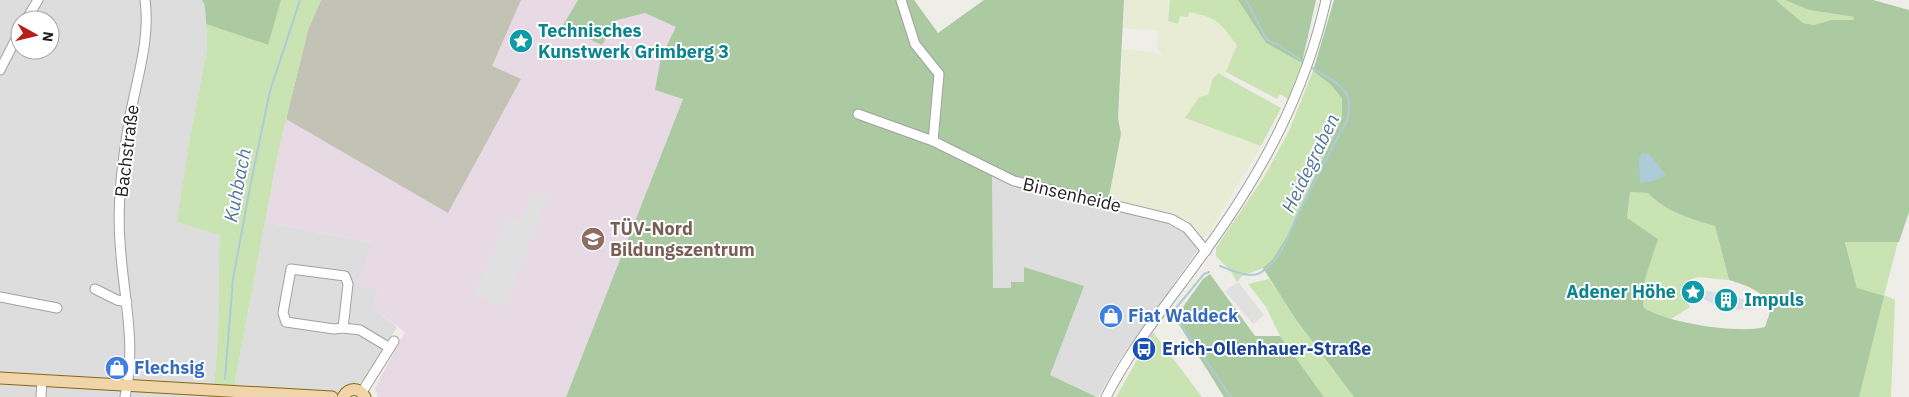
<svg xmlns="http://www.w3.org/2000/svg" width="1909" height="397" viewBox="0 0 1909 397" font-family="'IBM Plex Sans',sans-serif">
  <rect width="100%" height="100%" fill="#efede7"/>
  <g fill="#dedddd" fill-rule="evenodd">
    <path d="M 0,0 L 202,0 L 205,6 L 207,50 L 190,137 L 178,221 L 221,235 L 218,334 L 214,387 L 210,387 L 209,397 L 0,397 ZM 20,20 L 50,20 L 50,50 L 20,50 Z"/>
    <path d="M 992,169 L 1179,215 L 1204,237 L 1197,251 L 1119,361 L 1098,397 L 1050,375 L 1084,286 L 1024,268 L 1024,282 L 1011,288 L 993,288 Z"/>
    <path d="M 265,222 L 372,243 L 379,289 L 372,308 L 397,327 L 365,379 L 340,397 L 232,397 Z"/>
  </g>
  <path fill="#e7dae4" d="M 321,0 L 618,0 L 706,40 L 566,397 L 378,397 L 375,388 L 405,332 L 372,308 L 379,289 L 356,283 L 372,243 L 265,222 L 278,153 L 308,30 Z"/>
  <path fill="#c2c3b4" d="M 321,0 L 521,0 L 492,66 L 521,79 L 448,213 L 286,119 L 308,30 Z"/>
  <path fill="#e9ecd5" d="M 1124,0 L 1170,0 L 1168,21 L 1178,24 L 1180,16 L 1189,12 L 1211,16 L 1220,23 L 1237,45 L 1224,77 L 1218,73 L 1213,78 L 1208,95 L 1186,118 L 1261,146 L 1207,236 L 1200,236 L 1179,215 L 1108,202 L 1121,134 L 1118,118 L 1123,49 L 1155,53 L 1164,57 L 1157,48 L 1159,31 L 1123,28 Z"/>
  <g fill="#c9e3b3">
    <path d="M 281,0 L 321,0 L 308,30 L 278,153 L 232,397 L 209,397 L 210,387 L 214,387 L 218,334 L 220,235 L 177,222 L 190,137 L 207,50 L 206,24 L 267,45 Z"/>
    <path d="M 1170,0 L 1238,0 L 1266,43 L 1302,63 L 1288,99 L 1280,94 L 1277,99 L 1226,72 L 1237,45 C 1219,22 1219,18 1189,12 L 1188,17 L 1180,16 L 1178,24 L 1168,21 Z"/>
    <path d="M 1776,0 L 1785,0 L 1809,10 L 1854,17 L 1853,20 L 1831,20 L 1814,25 L 1803,23 Z"/>
    <path d="M 1313,71 L 1330,84 L 1342,98 L 1342,118 L 1287,236 L 1273,259 L 1263,268 L 1242,276 L 1237,282 L 1232,273 L 1216,256 L 1216,248 L 1264,177 L 1289,131 Z"/>
    <path d="M 1218,73 L 1281,108 L 1261,146 L 1185,118 L 1199,97 L 1208,95 L 1213,78 Z"/>
    <path d="M 1630,192 L 1648,193 C 1666,212 1691,219 1715,226 L 1729,280 L 1698,277 L 1689,280 L 1680,292 L 1690,307 L 1671,319 L 1655,315 L 1644,308 L 1643,301 L 1645,284 L 1627,218 Z"/>
    <path d="M 1845,241 L 1898,242 L 1884,295 L 1895,300 L 1891,397 L 1859,397 L 1857,288 Z"/>
    <path d="M 1269,279 L 1354,397 L 1324,397 L 1280,336 L 1266,307 L 1248,284 Z"/>
    <path d="M 1153,332 L 1202,397 L 1116,397 Z"/>
  </g>
  <g fill="#abcaa1" fill-rule="evenodd">
    <path d="M 202,0 L 281,0 L 268,45 L 206,24 L 205,6 Z"/>
    <path d="M 578,0 L 914,0 L 938,33 L 984,0 L 1124,0 L 1118,118 L 1121,134 L 1108,202 L 1042,187 L 992,170 L 993,288 L 1011,288 L 1011,282 L 1024,282 L 1024,267 L 1084,286 L 1050,375 L 1097,397 L 566,397 L 683,99 L 655,90 L 661,57 L 676,27 L 645,13 L 617,20 L 602,45 L 562,27 Z"/>
    <path d="M 1238,0 L 1316,0 L 1302,63 L 1266,43 Z"/>
    <path d="M 1334,0 L 1776,0 L 1803,23 L 1814,25 L 1831,20 L 1853,20 L 1854,17 L 1809,10 L 1785,0 L 1873,0 L 1909,10 L 1909,212 L 1899,242 L 1845,242 L 1857,288 L 1884,296 L 1859,397 L 1354,397 L 1295,318 L 1263,268 L 1273,259 L 1287,236 L 1342,118 L 1342,98 L 1330,84 L 1313,71 ZM 1630,192 L 1648,193 C 1666,212 1691,219 1715,226 L 1729,280 C 1748,286 1763,290 1771,309 L 1765,327 C 1737,334 1668,323 1644,308 C 1639,286 1652,260 1658,239 L 1627,218 Z"/>
    <path d="M 1210,274 L 1255,336 L 1280,336 L 1324,397 L 1224,397 L 1175,318 L 1203,279 Z"/>
  </g>
  <g fill="#e0e0e0">
    <path d="M 534,190 L 548,196 L 505,308 L 473,295 L 509,216 L 520,221 Z"/>
    <path d="M 1238,282 L 1264,315 L 1253,324 L 1225,291 Z"/>
  </g>
  <path fill="#dcdce5" d="M 1698,289 L 1738,297 L 1753,304 L 1757,308 L 1739,310 L 1714,304 L 1695,295 L 1693,291 Z"/>
  <path fill="#adccd8" d="M 1642,153 L 1649,154 L 1666,175 L 1654,181 L 1640,183 L 1639,159 Z"/>
  <g fill="none" stroke-linecap="round" stroke-linejoin="round">
    <g stroke="#adccd8" stroke-width="2">
      <path d="M 1246,0 L 1267,40 L 1277,44 L 1305,63"/>
      <path d="M 1220,266 C 1231,270 1249,279 1260,273 C 1283,260 1288,233 1299,212 C 1315,182 1329,152 1346,123 C 1358,88 1335,83 1309,66"/>
      <path d="M 1209,272 L 1204,274 L 1176,308 L 1177,319 L 1231,397"/>
      <path d="M 225,379 L 233,279 L 251,182 L 270,91 L 300,0"/>
    </g>
    <g stroke="#a1a1a1" stroke-width="11">
      <g id="minor">
        <path d="M 901,0 L 915,44 L 939,74 L 933,141"/>
        <path d="M 26,20 L 38,0"/>
        <path d="M 0,70 L 20,31"/>
        <path d="M 858,114 L 933,141 L 1014,181 L 1171,219 L 1187,228 L 1206,251"/>
        <path d="M 95,289 L 117,300 L 127,302"/>
        <path d="M 0,297 L 57,308"/>
        <path d="M 343,328 L 334,329 L 286,322 L 283,313 L 291,269 L 345,276 L 348,284 L 343,328 L 360,330 L 390,348"/>
        <path d="M 362,392 L 394,341"/>
        <path d="M 41,397 L 42,380"/>
        <path d="M 125,397 C 137,342 123,296 120,242 C 117,205 122,164 128,128 C 134,86 151,43 145,0"/>
        <path d="M 1106,397 C 1133,344 1172,298 1206,250 C 1262,173 1305,93 1326,0"/>
      </g>
    </g>
    <g stroke="#8a6611" stroke-width="13">
      <g id="major">
        <path d="M 0,378 L 332,397"/>
        <path d="M 343,397 C 349,387 359,387 365,397"/>
      </g>
    </g>
    <use href="#minor" stroke="#fff" stroke-width="9"/>
    <use href="#major" stroke="#f1d5aa" stroke-width="11"/>
  </g>
  <defs>
    <g id="sight-disc" transform="scale(1.25)"><circle r="9.5" fill="#0f9aa8" stroke="#fff"/><path d="M0-6L1.8-2.2L6-1.7L2.9 1.2L3.7 5.4L0 3.3L-3.7 5.4L-2.9 1.2L-6-1.7L-1.8-2.2Z" fill="#fff"/></g>
    <g id="school-disc" transform="scale(1.25)"><circle r="9.5" fill="#8d6e63" stroke="#fff"/><path d="M0-5L7-2L0 1L-7-2ZM-4 1L0 2.5L4 1V4Q0 6-4 4Z" fill="#fff"/></g>
    <g id="building-disc" transform="scale(1.25)"><circle r="9.5" fill="#0f9aa8" stroke="#fff"/><path d="M-4-6H4V6H1V3H-1V6H-4ZM-2.5-4.3h1.7v1.8h-1.7ZM.8-4.3h1.7v1.8H.8ZM-2.5-1h1.7V.8h-1.7ZM.8-1h1.7V.8H.8Z" fill="#fff"/></g>
    <g id="shop-disc" transform="scale(1.25)"><circle r="9.5" fill="#3f7fe0" stroke="#fff"/><path d="M-5-2.5h2.3a2.7 3.5 0 0 1 5.4 0H5L5.5 6h-11ZM-1.5-2.5h3a1.5 2.3 0 0 0-3 0Z" fill="#fff"/></g>
    <g id="bus-disc" transform="scale(1.25)"><circle r="9.5" fill="#1a4fb4" stroke="#fff"/><path d="M-5-6H5V4H4V6H2V4H-2V6H-4V4H-5ZM-3.5-4V0h7V-4ZM-3.5 1.2v1.5H-2V1.2ZM2 1.2v1.5H3.5V1.2Z" fill="#fff"/></g>
  </defs>
  <g fill-rule="evenodd">
    <use href="#sight-disc" x="521" y="41"/>
    <use href="#school-disc" x="593" y="239"/>
    <use href="#sight-disc" x="1693" y="292"/>
    <use href="#building-disc" x="1726" y="300"/>
    <use href="#shop-disc" x="1111" y="316"/>
    <use href="#bus-disc" x="1144" y="349"/>
    <use href="#shop-disc" x="117" y="368"/>
  </g>
  <g text-anchor="middle" stroke-width="4" stroke-linejoin="round" paint-order="stroke">
    <g font-size="18" font-weight="bold" fill="#0d838f" stroke="#fff" text-anchor="start">
      <text x="538" y="37">Technisches<tspan x="538" dy="21">Kunstwerk Grimberg 3</tspan></text>
      <text x="1676" y="298" text-anchor="end">Adener Höhe</text>
      <text x="1744" y="306">Impuls</text>
    </g>
    <g font-size="18" fill="#202020" stroke="#fff">
      <text transform="translate(127 151) rotate(-83)" y="6">Bachstraße</text>
      <text transform="translate(1072 195) rotate(13)" y="6">Binsenheide</text>
    </g>
    <g font-size="18" font-weight="bold" fill="#785e54" stroke="#fff" text-anchor="start">
      <text x="610" y="235">TÜV-Nord<tspan x="610" dy="21">Bildungszentrum</tspan></text>
    </g>
    <g font-size="18" font-weight="bold" fill="#366cbe" stroke="#fff" text-anchor="start">
      <text x="1128" y="322">Fiat Waldeck</text>
      <text x="134" y="374">Flechsig</text>
    </g>
    <g font-size="18" font-weight="bold" fill="#164399" stroke="#fff" text-anchor="start">
      <text x="1162" y="355">Erich-Ollenhauer-Straße</text>
    </g>
    <g font-size="19" font-style="italic" fill="#54769e" stroke="#fff">
      <text transform="translate(1310 163) rotate(-64)" y="7">Heidegraben</text>
      <text transform="translate(237 185) rotate(-79)" y="7">Kuhbach</text>
    </g>
  </g>
  <g transform="translate(35 35) rotate(98)"><circle r="24" fill="#ffffff" stroke="#a6a6a6"/>
  <path d="M0-4L9 19L0 12L-9 19Z" fill="#b81d17"/>
  <text y="-8" font-size="14" font-weight="bold" text-anchor="middle" fill="#202020">N</text>
  </g>
</svg>
